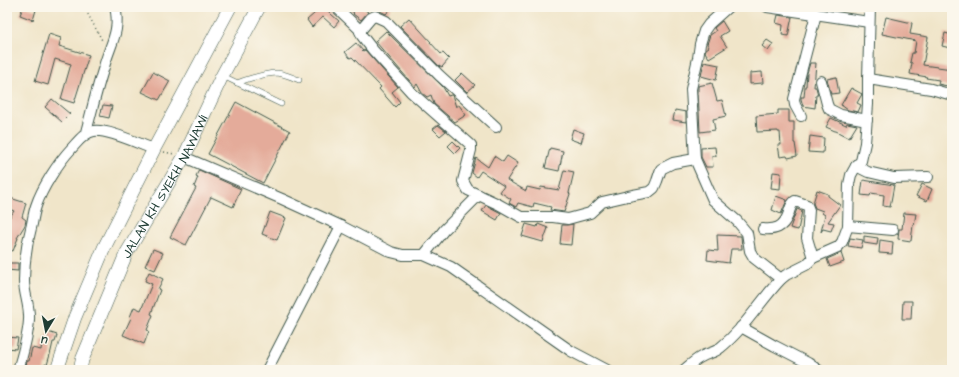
<svg xmlns="http://www.w3.org/2000/svg" width="959" height="377" viewBox="0 0 959 377" font-family="'Architects Daughter',sans-serif">
  <rect width="100%" height="100%" fill="#fbf7ec"/>
  <filter id="ink" filterUnits="userSpaceOnUse"><feTurbulence type="fractalNoise" baseFrequency=".025" numOctaves="2"/><feDisplacementMap in="SourceGraphic" scale="8" xChannelSelector="R" yChannelSelector="G"/><feConvolveMatrix kernelMatrix="1 2 1 2 8 2 1 2 1" color-interpolation-filters="sRGB"/></filter>
  <filter id="wash" filterUnits="userSpaceOnUse"><feTurbulence type="fractalNoise" baseFrequency=".012" numOctaves="4" result="noise"/><feDisplacementMap in="SourceGraphic" scale="16" xChannelSelector="R" yChannelSelector="G"/><feGaussianBlur stdDeviation="0.9" result="paint"/><feColorMatrix in="noise" values="0 0 0 0 0 0 0 0 0 0 0 0 0 0 0 0 0 1.4 0 .05"/><feComposite in="paint" operator="in"/></filter>
  <g filter="url(#wash)">
    <rect width="100%" height="100%" fill="#f0e5c9"/>
    <g id="blocks">
      <g fill="#e4ab9a">
        <path d="M 23,7 L 26,7 L 36,10 L 33,20 L 20,15 Z"/>
        <path d="M 322,7 L 324,7 L 331,14 L 339,21 L 334,27 L 323,17 L 312,27 L 307,20 Z"/>
        <path d="M 347,7 L 361,7 L 368,12 L 361,20 L 353,14 L 354,13 Z"/>
        <path d="M 381,7 L 392,7 L 386,14 L 378,10 Z"/>
        <path d="M 778,15 L 792,17 L 788,36 L 782,35 L 783,25 L 776,23 Z"/>
        <path d="M 886,17 L 912,23 L 910,34 L 928,37 L 923,65 L 952,69 L 952,87 L 938,84 L 939,80 L 926,78 L 927,77 L 910,74 L 912,63 L 910,62 L 912,53 L 914,53 L 916,41 L 882,34 Z"/>
        <path d="M 409,18 L 431,42 L 430,42 L 441,54 L 443,53 L 449,59 L 442,67 L 439,65 L 440,67 L 400,26 Z"/>
        <path d="M 722,21 L 728,31 L 720,36 L 727,47 L 709,58 L 705,52 L 706,49 L 709,47 L 707,44 L 710,35 L 716,31 L 714,28 Z"/>
        <path d="M 386,31 L 443,87 L 448,96 L 451,95 L 452,95 L 456,107 L 459,105 L 466,115 L 455,122 L 434,104 L 431,95 L 427,97 L 422,93 L 417,84 L 415,87 L 375,41 Z"/>
        <path d="M 945,33 L 952,35 L 952,41 L 950,48 L 942,46 Z"/>
        <path d="M 49,34 L 61,38 L 59,46 L 89,55 L 74,103 L 61,99 L 71,64 L 55,59 L 48,85 L 35,81 Z"/>
        <path d="M 767,40 L 773,44 L 768,51 L 762,46 Z"/>
        <path d="M 356,43 L 363,51 L 365,50 L 398,87 L 392,92 L 400,102 L 395,107 L 379,89 L 381,87 L 352,57 L 350,58 L 345,52 Z"/>
        <path d="M 704,62 L 719,65 L 716,80 L 701,76 Z"/>
        <path d="M 810,63 L 816,63 L 814,87 L 816,87 L 818,95 L 816,95 L 815,108 L 803,106 L 801,99 L 801,97 L 804,97 L 805,86 L 806,86 L 807,73 Z"/>
        <path d="M 153,72 L 170,81 L 159,100 L 142,92 Z"/>
        <path d="M 762,72 L 763,83 L 750,84 L 750,73 Z"/>
        <path d="M 462,73 L 475,85 L 467,92 L 455,80 Z"/>
        <path d="M 836,77 L 839,93 L 831,94 L 827,79 Z"/>
        <path d="M 712,83 L 717,101 L 722,100 L 726,116 L 713,119 L 715,130 L 700,132 L 698,90 L 698,86 Z"/>
        <path d="M 851,88 L 862,94 L 857,103 L 861,105 L 858,112 L 848,110 L 841,105 Z"/>
        <path d="M 52,99 L 70,114 L 62,122 L 45,107 Z"/>
        <path d="M 236,102 L 290,131 L 263,183 L 208,154 Z"/>
        <path d="M 103,105 L 112,106 L 109,118 L 100,116 Z"/>
        <path d="M 675,110 L 686,112 L 686,122 L 673,120 Z"/>
        <path d="M 778,110 L 789,110 L 789,122 L 794,122 L 794,143 L 795,143 L 797,156 L 788,158 L 787,156 L 780,157 L 778,145 L 781,145 L 780,132 L 778,132 L 778,131 L 757,132 L 756,116 L 778,114 Z"/>
        <path d="M 831,118 L 846,125 L 847,123 L 857,125 L 849,138 L 836,131 L 835,131 L 826,127 Z"/>
        <path d="M 438,125 L 446,131 L 440,136 L 433,129 Z"/>
        <path d="M 573,129 L 584,133 L 581,143 L 570,139 Z"/>
        <path d="M 810,136 L 824,138 L 823,153 L 808,152 Z"/>
        <path d="M 453,141 L 460,148 L 455,153 L 448,146 Z"/>
        <path d="M 715,147 L 716,156 L 712,156 L 713,167 L 706,167 L 701,157 L 701,148 Z"/>
        <path d="M 550,148 L 563,151 L 559,171 L 545,168 Z"/>
        <path d="M 494,156 L 503,162 L 507,156 L 518,163 L 507,180 L 526,191 L 527,187 L 540,190 L 541,187 L 559,190 L 564,170 L 574,172 L 569,193 L 570,194 L 564,212 L 550,210 L 551,207 L 534,203 L 533,207 L 518,203 L 516,207 L 509,203 L 511,199 L 500,192 L 504,186 L 481,171 L 477,177 L 472,173 L 476,158 L 488,167 Z"/>
        <path d="M 199,170 L 241,189 L 233,207 L 211,197 L 186,245 L 170,237 L 196,188 L 194,187 L 198,177 L 196,176 Z"/>
        <path d="M 773,172 L 781,173 L 780,189 L 771,188 Z"/>
        <path d="M 863,180 L 894,185 L 890,207 L 883,206 L 884,195 L 871,193 L 870,196 L 861,195 Z"/>
        <path d="M 922,184 L 932,189 L 927,201 L 916,196 Z"/>
        <path d="M 817,190 L 828,194 L 828,196 L 840,205 L 828,222 L 834,223 L 831,231 L 823,229 L 821,232 L 825,215 L 822,213 L 823,211 L 815,208 L 813,203 Z"/>
        <path d="M 776,196 L 787,200 L 781,214 L 772,210 Z"/>
        <path d="M 10,198 L 26,203 L 22,217 L 26,220 L 25,225 L 17,238 L 18,238 L 13,251 L 7,249 L 7,221 L 14,211 L 7,208 Z"/>
        <path d="M 486,205 L 501,213 L 497,220 L 482,211 Z"/>
        <path d="M 797,209 L 802,211 L 798,230 L 790,228 Z"/>
        <path d="M 270,212 L 286,218 L 277,240 L 262,234 Z"/>
        <path d="M 904,213 L 916,214 L 914,225 L 913,225 L 911,241 L 898,239 L 899,229 L 902,229 Z"/>
        <path d="M 526,224 L 537,227 L 538,224 L 548,228 L 543,242 L 522,236 Z"/>
        <path d="M 573,224 L 571,245 L 560,244 L 562,225 L 567,225 Z"/>
        <path d="M 717,235 L 741,236 L 742,249 L 731,249 L 729,263 L 707,260 L 708,250 L 718,251 Z"/>
        <path d="M 864,236 L 878,238 L 877,245 L 864,243 Z"/>
        <path d="M 850,238 L 863,240 L 861,248 L 848,246 Z"/>
        <path d="M 880,240 L 893,242 L 892,254 L 879,253 Z"/>
        <path d="M 153,249 L 163,253 L 155,270 L 145,266 Z"/>
        <path d="M 841,253 L 844,262 L 830,267 L 827,259 Z"/>
        <path d="M 7,263 L 18,263 L 18,271 L 7,270 Z"/>
        <path d="M 149,272 L 163,279 L 158,289 L 160,290 L 151,314 L 153,315 L 147,330 L 149,331 L 144,344 L 123,335 L 131,318 L 130,317 L 134,307 L 141,310 L 152,284 L 145,281 Z"/>
        <path d="M 903,301 L 912,301 L 911,319 L 902,319 Z"/>
        <path d="M 48,332 L 57,335 L 55,342 L 53,342 L 51,351 L 47,365 L 45,364 L 44,370 L 25,370 L 27,361 L 29,361 L 32,348 L 41,350 L 42,341 L 45,342 Z"/>
        <path d="M 7,337 L 18,338 L 16,349 L 7,348 Z"/>
      </g>
    </g>
  </g>
  <g filter="url(#ink)">
    <use href="#blocks" fill-opacity="0" stroke="#3e564a" stroke-width="1"/>
    <g fill="none" stroke-linecap="round" stroke-linejoin="round">
      <g stroke="#3e564a" stroke-width="6">
        <g id="lane">
          <path d="M 223,76 L 281,104"/>
          <path d="M 237,83 C 248,79 265,73 277,73 C 285,74 292,77 299,80"/>
        </g>
      </g>
      <g stroke="#3e564a" stroke-width="12">
        <g id="street">
          <path d="M 336,7 L 359,29 L 362,36 L 373,50 L 411,92 L 471,145 L 471,150 L 463,181 L 468,190 L 498,204 L 521,217 L 553,217 L 568,219 L 590,213 L 602,202 L 628,196 L 649,192 L 654,188 L 657,181 L 661,169 L 673,163 L 695,159"/>
          <path d="M 728,7 L 709,24 L 704,31 L 700,44 L 698,58 L 691,89 L 695,159 L 713,200 L 737,221 L 747,233 L 750,251 L 754,258 L 781,279"/>
          <path d="M 767,7 L 869,22"/>
          <path d="M 360,31 L 371,18 L 375,16 L 386,21 L 439,75 L 496,127"/>
          <path d="M 868,79 L 931,89 L 952,95"/>
          <path d="M 821,81 L 827,104 L 829,109 L 841,115 L 867,120"/>
          <path d="M 801,116 L 795,105 L 794,99 L 816,14"/>
          <path d="M 86,132 C 92,110 97,88 104,67 C 110,44 121,31 115,7"/>
          <path d="M 184,157 L 282,199 L 341,226 L 391,252 L 403,255 L 424,255 L 451,267 L 571,351 L 607,370"/>
          <path d="M 856,166 L 868,172 L 894,178 L 928,177"/>
          <path d="M 848,226 L 893,230"/>
          <path d="M 763,229 C 775,230 783,228 788,215 C 790,210 790,205 795,201 L 807,205 L 809,210 L 807,238 L 813,258"/>
          <path d="M 424,255 L 444,230 L 479,195"/>
          <path d="M 741,327 L 775,346 L 808,363 L 818,370"/>
          <path d="M 18,370 C 23,353 28,337 29,320 C 30,306 24,294 24,281 C 24,261 27,242 32,224 C 33,218 34,212 36,206 C 42,188 58,163 71,149 C 77,143 84,132 94,131 C 108,129 139,144 154,149"/>
          <path d="M 267,370 L 341,226"/>
          <path d="M 684,370 C 689,366 695,360 701,357 C 707,353 715,353 720,348 C 745,328 760,301 781,279 L 786,275 L 806,265 L 813,258 L 838,247 L 842,242 L 848,226 L 849,184 L 851,175 L 856,166 L 861,161 L 865,143 L 868,104 L 868,79 L 870,7"/>
        </g>
      </g>
      <g stroke="#3e564a" stroke-width="14">
        <g id="secondary">
          <path d="M 57,370 L 75,317 L 104,248 L 154,149 L 230,7"/>
          <path id="s1" d="M 80,370 L 82,360 L 126,254 L 184,157 L 222,76 L 259,7"/>
        </g>
      </g>
      <g stroke="#3e564a" stroke-width="1.5" stroke-dasharray="1 3" stroke-linecap="butt">
        <path d="M 84,7 L 103,42"/>
        <path d="M 164,152 L 174,154"/>
      </g>
      <use href="#lane" stroke="#fff" stroke-width="5"/>
      <use href="#street" stroke="#fff" stroke-width="10"/>
      <use href="#secondary" stroke="#fff" stroke-width="13"/>
    </g>
  </g>
  <g text-anchor="middle" stroke-width="3" stroke-linejoin="round" paint-order="stroke">
    <g font-size="13" fill="#1f3d34" stroke="#fbf7ec">
      <text dy="5" stroke="none"><textPath href="#s1" startOffset="203">JALAN KH SYEKH NAWAWI</textPath></text>
    </g>
  </g>
  <rect width="959" height="377" fill="none" stroke="#fbf7ec" stroke-width="24"/>
  <g transform="translate(46 331) rotate(190)" stroke="#fbf7ec" stroke-width="3" paint-order="stroke">
  <path d="M0-3L7 15L0 10L-7 15Z" fill="#1f3d34"/>
  <text y="-6" font-size="11" font-weight="bold" text-anchor="middle" fill="#1f3d34">U</text>
  </g>
</svg>
